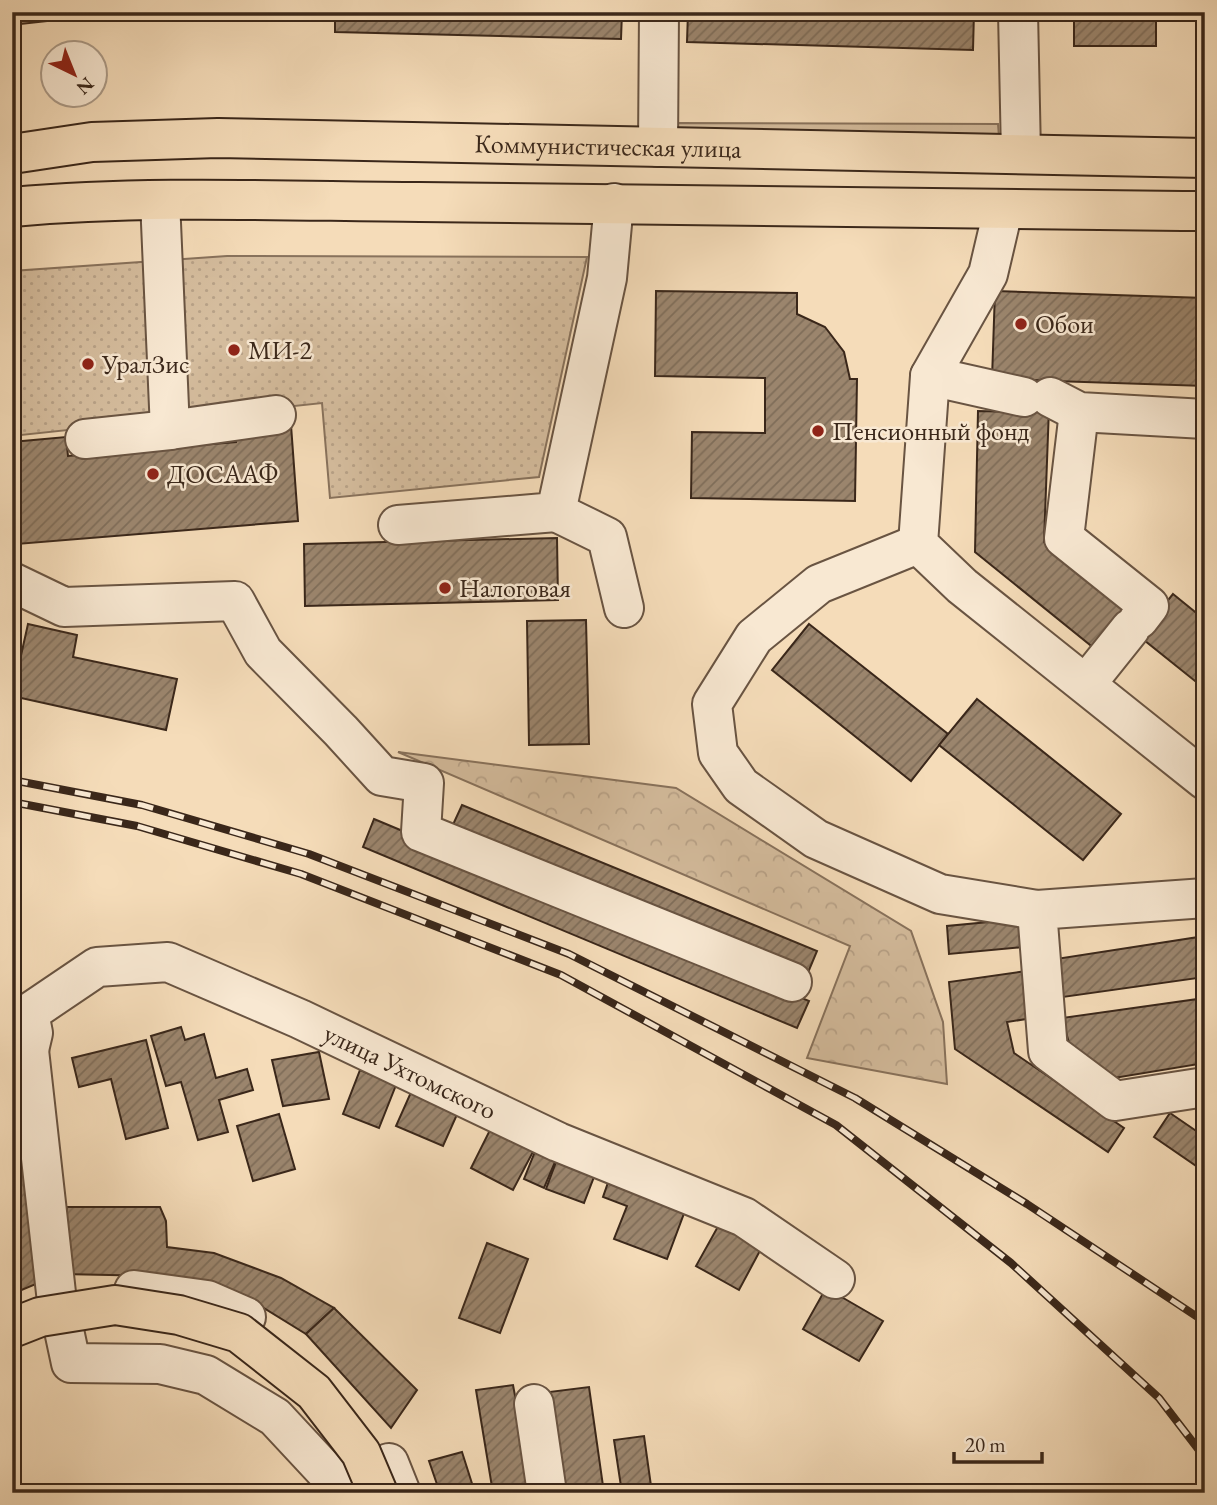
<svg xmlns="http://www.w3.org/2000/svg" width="1217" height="1505" viewBox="0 0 1217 1505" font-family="'EB Garamond',serif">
  <defs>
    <pattern id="forest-crowns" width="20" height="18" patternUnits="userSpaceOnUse" patternTransform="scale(1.75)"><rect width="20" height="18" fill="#d5bd9e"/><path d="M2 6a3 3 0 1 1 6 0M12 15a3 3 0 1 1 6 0" fill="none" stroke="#b8a288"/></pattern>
    <pattern id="park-dots" width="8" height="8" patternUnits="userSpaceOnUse" patternTransform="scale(1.75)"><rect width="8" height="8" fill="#d5bd9e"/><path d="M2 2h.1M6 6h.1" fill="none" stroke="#b8a288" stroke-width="1.8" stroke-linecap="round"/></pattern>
    <pattern id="building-hatch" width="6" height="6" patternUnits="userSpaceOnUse" patternTransform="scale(1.75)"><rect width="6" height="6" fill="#9b856d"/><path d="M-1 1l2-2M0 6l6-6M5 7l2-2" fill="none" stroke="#7f6d59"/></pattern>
  </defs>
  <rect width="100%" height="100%" fill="#f5dcb9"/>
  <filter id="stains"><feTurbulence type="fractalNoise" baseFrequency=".00286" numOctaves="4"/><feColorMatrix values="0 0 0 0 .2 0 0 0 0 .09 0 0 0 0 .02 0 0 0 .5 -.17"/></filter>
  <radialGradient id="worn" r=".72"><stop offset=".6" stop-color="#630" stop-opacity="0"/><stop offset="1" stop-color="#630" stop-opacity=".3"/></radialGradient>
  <path fill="#d5bd9e" stroke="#88725c" stroke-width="2" d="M 677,123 L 998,124 L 1001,164 L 679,155 Z"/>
  <path fill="url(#forest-crowns)" stroke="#88725c" stroke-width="2" d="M 398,752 L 676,788 L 911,931 L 943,1022 L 947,1084 L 807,1058 L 850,946 Z"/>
  <path fill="url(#park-dots)" stroke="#88725c" stroke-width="2" d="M 227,256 L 587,257 L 539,477 L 330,498 L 322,403 L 12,436 L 12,271 Z"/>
  <g fill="url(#building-hatch)" stroke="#3a271a" stroke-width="2">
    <path d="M 12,12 L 129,12 L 12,25 Z"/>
    <path d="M 335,12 L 622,12 L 621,39 L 335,32 Z"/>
    <path d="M 688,12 L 974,12 L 973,50 L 687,42 Z"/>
    <rect x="1074" y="12" width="82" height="34"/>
    <path d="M 656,291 L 797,293 L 797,314 L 825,327 L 844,352 L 850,379 L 857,379 L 855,501 L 691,498 L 692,432 L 765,433 L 765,378 L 655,376 Z"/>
    <path d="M 995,291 L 1205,298 L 1205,386 L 992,379 Z"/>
    <path d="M 1025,380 L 1050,381 L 1044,542 L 1147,626 L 1100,653 L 975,552 L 978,411 L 1022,412 Z"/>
    <path d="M 291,425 L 298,521 L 17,544 L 12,491 L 12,442 L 66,437 L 68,456 L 236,442 L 235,429 Z"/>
    <path d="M 557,538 L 558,600 L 305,606 L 304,544 Z"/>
    <path d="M 1173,594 L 1205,620 L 1205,689 L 1139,636 Z"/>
    <path d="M 586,620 L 589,744 L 529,745 L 527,621 Z"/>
    <path d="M 28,624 L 77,635 L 73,657 L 177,679 L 166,730 L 12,696 Z"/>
    <path d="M 809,624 L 948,734 L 911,781 L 772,670 Z"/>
    <path d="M 977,699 L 1121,814 L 1083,860 L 939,745 Z"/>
    <path d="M 462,805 L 817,951 L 807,975 L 451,829 Z"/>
    <path d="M 374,819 L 809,1001 L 797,1028 L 363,847 Z"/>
    <path d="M 1021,919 L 1023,947 L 949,954 L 947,926 Z"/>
    <path d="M 1205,936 L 1205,977 L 1063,997 L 1056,959 Z"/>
    <path d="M 1026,971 L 1033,1018 L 1007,1022 L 1014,1053 L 1124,1128 L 1108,1152 L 955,1049 L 949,982 Z"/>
    <path d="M 1205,998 L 1205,1063 L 1108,1079 L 1071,1050 L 1062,1018 Z"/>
    <path d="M 181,1027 L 185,1040 L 204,1034 L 216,1078 L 247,1069 L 253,1090 L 219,1100 L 228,1132 L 198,1140 L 181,1082 L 166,1086 L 151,1036 Z"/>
    <path d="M 146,1040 L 168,1128 L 126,1139 L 111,1079 L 79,1087 L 72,1058 Z"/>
    <path d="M 319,1052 L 329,1099 L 283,1106 L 272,1060 Z"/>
    <path d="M 360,1070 L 396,1085 L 379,1128 L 343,1114 Z"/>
    <path d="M 12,1072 L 48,1279 L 12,1294 L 12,1256 L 16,1255 L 12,1232 Z"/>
    <path d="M 412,1090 L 459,1110 L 443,1146 L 396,1126 Z"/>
    <path d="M 1170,1113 L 1205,1137 L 1205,1172 L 1154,1137 Z"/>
    <path d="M 279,1114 L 295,1169 L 253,1181 L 237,1126 Z"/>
    <path d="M 492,1126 L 535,1148 L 513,1190 L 471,1168 Z"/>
    <path d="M 540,1139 L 561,1148 L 544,1188 L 524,1179 Z"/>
    <path d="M 559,1154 L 597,1169 L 584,1203 L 546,1189 Z"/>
    <path d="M 612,1171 L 689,1200 L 667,1259 L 614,1239 L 627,1206 L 603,1197 Z"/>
    <path d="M 67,1207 L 160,1207 L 166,1221 L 167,1247 L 214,1253 L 281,1278 L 334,1308 L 306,1334 L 262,1307 L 157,1276 L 62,1274 Z"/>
    <path d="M 721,1221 L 763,1245 L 739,1290 L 696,1266 Z"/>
    <path d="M 487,1243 L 528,1259 L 500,1333 L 459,1318 Z"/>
    <path d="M 826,1288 L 883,1321 L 859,1361 L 803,1329 Z"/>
    <path d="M 334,1308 L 417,1390 L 391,1428 L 306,1334 Z"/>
    <path d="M 513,1385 L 533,1493 L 493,1493 L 476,1390 Z"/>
    <path d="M 589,1387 L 604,1493 L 564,1493 L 549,1392 Z"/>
    <path d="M 644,1436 L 652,1493 L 622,1493 L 614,1440 Z"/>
    <path d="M 462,1452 L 475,1493 L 440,1493 L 429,1461 Z"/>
  </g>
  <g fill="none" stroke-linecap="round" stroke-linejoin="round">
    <g stroke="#695442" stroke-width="42">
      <g id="minor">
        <path d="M 1018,12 L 1021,154"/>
        <path d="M 658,147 L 659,12"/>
        <path d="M 160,200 L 170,430 L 276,415"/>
        <path d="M 1003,210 L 988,274 L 930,376 L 1024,397"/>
        <path d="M 930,376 L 918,544 L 962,586 L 1205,780"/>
        <path d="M 1050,397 L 1079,412 L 1205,419"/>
        <path d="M 1079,412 L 1064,538 L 1149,606 L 1139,619"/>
        <path d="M 85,439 L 170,430"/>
        <path d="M 556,512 L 607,537 L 624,608"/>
        <path d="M 398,525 L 556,512 L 607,278 L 614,203"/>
        <path d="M 918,544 L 819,584 L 754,637 L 712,704 L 718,753 L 741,786 L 816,839 L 940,894 L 1037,910"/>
        <path d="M 12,582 L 64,607 L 235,601 L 263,652 L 341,731 L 382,776 L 424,783 L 421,832 L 792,982"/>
        <path d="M 1086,684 L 1130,629"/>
        <path d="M 1205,898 L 1037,910 L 1048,1051 L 1115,1101 L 1205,1087"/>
        <path d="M 29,1050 L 56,1293 L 71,1363 L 160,1364 L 206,1375 L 275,1417 L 329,1475 L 337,1493"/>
        <path id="s1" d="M 12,1051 L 29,1050 L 33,1033 L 29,1013 L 97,967 L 168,962 L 300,1019 L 558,1142 L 744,1217 L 835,1279"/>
        <path d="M 134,1290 L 207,1300 L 246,1317"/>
        <path d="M 534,1404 L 547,1493"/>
        <path d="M 389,1463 L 401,1493"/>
      </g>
    </g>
    <g stroke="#3a271a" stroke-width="42">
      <g id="major">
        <path id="s2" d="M 12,154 L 92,142 L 218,138 L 1205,158"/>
        <path d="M 12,207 C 147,195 284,201 420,202 C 681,203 943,210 1205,211"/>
      </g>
    </g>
    <use href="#minor" stroke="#f8e8d2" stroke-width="38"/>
    <use href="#major" stroke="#f5dcb9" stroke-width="38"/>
    <g stroke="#3a271a" stroke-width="8">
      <g id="rail">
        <path d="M 12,780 L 142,805 L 309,854 L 569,954 L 855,1098 L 1027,1204 L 1205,1322"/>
        <path d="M 12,802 L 137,826 L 301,874 L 561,975 L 836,1125 L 1011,1263 L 1159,1398 L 1205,1458"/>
      </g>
    </g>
    <use href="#rail" stroke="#f8e8d2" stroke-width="5" stroke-dasharray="16" stroke-linecap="butt"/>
    <g stroke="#3a271a" stroke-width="42" stroke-linecap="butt">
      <path id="major-bridge" d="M 12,1328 L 40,1317 L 115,1305 L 179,1315 L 239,1333 L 314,1392 L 361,1453 L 378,1493"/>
    </g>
    <use href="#major-bridge" stroke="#f5dcb9" stroke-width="38"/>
  </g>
  <g fill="#8f2418" stroke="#f8e8d2" stroke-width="2.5">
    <circle cx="1021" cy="324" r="7"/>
    <circle cx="234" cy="350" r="7"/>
    <circle cx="88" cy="364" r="7"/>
    <circle cx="818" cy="431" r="7"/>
    <circle cx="153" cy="474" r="7"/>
    <circle cx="445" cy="588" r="7"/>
  </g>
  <g text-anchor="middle" stroke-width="5" stroke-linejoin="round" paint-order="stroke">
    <g font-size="26" fill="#3a271a" stroke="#f8e8d2">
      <text dy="9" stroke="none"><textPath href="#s2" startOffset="597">Коммунистическая улица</textPath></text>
      <text dy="9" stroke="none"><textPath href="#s1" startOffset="474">улица Ухтомского</textPath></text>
    </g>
    <g font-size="26" fill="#3a271a" stroke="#f8e8d2" text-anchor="start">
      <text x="1035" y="333">Обои</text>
      <text x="248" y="359">МИ-2</text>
      <text x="102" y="373">УралЗис</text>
      <text x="832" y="440">Пенсионный фонд</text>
      <text x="167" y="483">ДОСААФ</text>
      <text x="459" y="597">Налоговая</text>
    </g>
  </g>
  <rect width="1217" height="1505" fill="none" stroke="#f5dcb9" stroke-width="42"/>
  <rect x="14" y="14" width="1189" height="1477" fill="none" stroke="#3a271a" stroke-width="3.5"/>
  <rect x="21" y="21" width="1175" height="1463" fill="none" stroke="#3a271a" stroke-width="2"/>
  <g transform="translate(74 74) rotate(137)"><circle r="33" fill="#f8e8d2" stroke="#ac9b88" stroke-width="2"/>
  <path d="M0-5L12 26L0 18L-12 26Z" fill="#8f2418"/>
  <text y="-10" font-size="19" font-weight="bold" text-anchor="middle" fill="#3a271a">N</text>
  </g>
  <path d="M954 1452v10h88v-10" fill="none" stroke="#3a271a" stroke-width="3.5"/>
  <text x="965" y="1452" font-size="21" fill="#3a271a" stroke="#f8e8d2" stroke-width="5" paint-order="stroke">20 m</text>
  <rect width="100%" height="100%" filter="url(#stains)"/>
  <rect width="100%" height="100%" fill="url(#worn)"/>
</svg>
